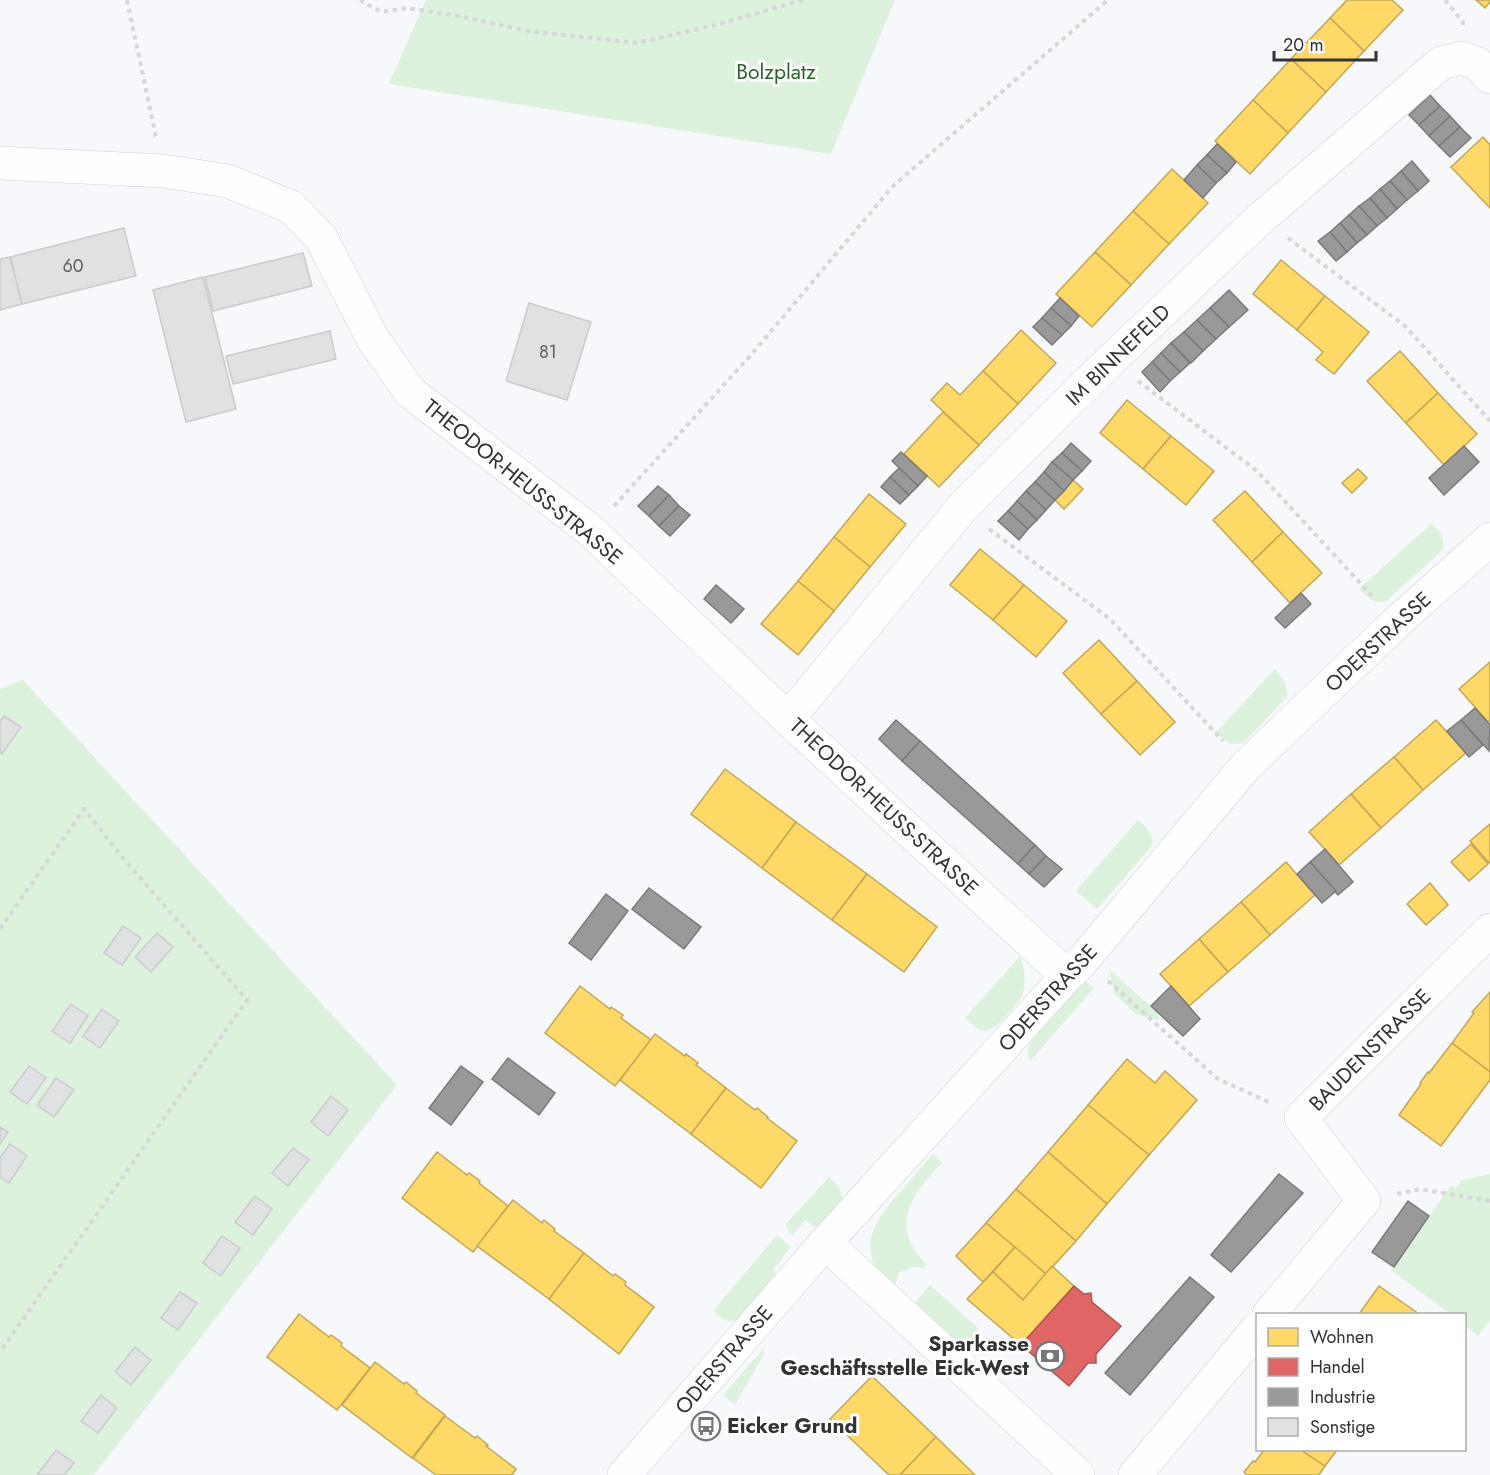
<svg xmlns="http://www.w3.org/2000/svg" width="1490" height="1475" viewBox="0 0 1490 1475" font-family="Jost,sans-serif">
  <rect width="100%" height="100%" fill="#f7f8fb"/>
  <g fill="#ddf2dd">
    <path d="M 426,0 L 895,0 L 831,154 L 389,84 Z"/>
    <path d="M 1432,523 C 1439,532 1446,538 1443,550 L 1386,601 C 1373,605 1368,597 1359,589 Z"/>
    <path d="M 1275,669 C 1282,677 1289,686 1287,697 L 1244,742 C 1229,747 1226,741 1216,732 Z"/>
    <path d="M 23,680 L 397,1085 L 94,1475 L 0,1475 L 0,689 Z"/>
    <path d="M 1138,820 C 1147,828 1154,833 1152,846 L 1097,909 L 1076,891 Z"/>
    <path d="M 1020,956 C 1025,970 1027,985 1021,998 C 1013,1008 995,1035 981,1030 C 975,1028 970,1022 965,1018 Z"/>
    <path d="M 1110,968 L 1110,970 L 1159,1014 L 1159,1020 L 1136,1014 L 1115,995 L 1109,969 Z"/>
    <path d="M 1084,980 L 1094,988 L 1030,1061 L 1027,1052 L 1030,1043 Z"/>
    <path d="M 933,1154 L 942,1163 C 911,1195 888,1227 927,1265 L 923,1269 L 920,1267 L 913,1267 L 910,1268 L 906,1271 L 899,1272 L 894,1290 C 889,1284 882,1279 878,1272 C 858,1239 881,1214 902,1190 C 912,1178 922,1166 933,1154 Z"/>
    <path d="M 1490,1174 L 1490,1320 L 1478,1336 L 1465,1325 L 1464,1314 L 1450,1314 L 1391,1270 L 1451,1185 L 1456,1188 L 1462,1180 Z"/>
    <path d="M 829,1177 L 839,1187 L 844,1202 L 819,1231 L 805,1220 L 793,1235 L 788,1230 L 786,1224 Z"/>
    <path d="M 777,1235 L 791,1247 L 773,1270 L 779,1277 L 739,1319 C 726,1324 723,1319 713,1311 Z"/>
    <path d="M 930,1285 L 979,1329 C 974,1335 969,1344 960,1344 L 912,1306 Z"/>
    <path d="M 762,1350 L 765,1352 L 735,1405 L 723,1395 Z"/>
  </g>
  <g fill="#ffd966" stroke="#c1a757" stroke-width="1.5">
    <path d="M 1347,0 L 1392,0 L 1403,10 L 1364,51 L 1330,18 Z"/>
    <path d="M 1476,0 L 1490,0 L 1490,2 L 1485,8 Z"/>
    <path d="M 1330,18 L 1364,51 L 1326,92 L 1291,59 Z"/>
    <path d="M 1291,59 L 1326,92 L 1288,133 L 1253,100 Z"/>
    <path d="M 1253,100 L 1288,133 L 1250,174 L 1215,141 Z"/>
    <path d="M 1483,137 L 1490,145 L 1490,208 L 1451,167 Z"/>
    <path d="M 1172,169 L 1208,203 L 1169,244 L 1133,211 Z"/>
    <path d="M 1133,211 L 1169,244 L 1131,285 L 1095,252 Z"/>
    <path d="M 1095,252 L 1131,285 L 1092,327 L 1056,294 Z"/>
    <path d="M 1281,260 L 1325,296 L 1297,330 L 1253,294 Z"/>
    <path d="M 1325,296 L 1369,332 L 1334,374 L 1316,360 L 1323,352 L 1297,330 Z"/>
    <path d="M 1021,330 L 1056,363 L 1018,404 L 983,371 Z"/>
    <path d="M 1400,351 L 1438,393 L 1406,423 L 1367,381 Z"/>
    <path d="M 983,371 L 1018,404 L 979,445 L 931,400 L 947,383 L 960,395 Z"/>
    <path d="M 1438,393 L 1477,434 L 1444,465 L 1406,423 Z"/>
    <path d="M 1127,400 L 1171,436 L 1143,469 L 1100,433 Z"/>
    <path d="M 943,412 L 979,445 L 939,487 L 904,454 Z"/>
    <path d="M 1171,436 L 1214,471 L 1186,505 L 1143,469 Z"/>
    <path d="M 1358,469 L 1367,478 L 1352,493 L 1342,483 Z"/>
    <path d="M 1073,480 L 1083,489 L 1064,509 L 1055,500 Z"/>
    <path d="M 1245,491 L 1283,532 L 1252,562 L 1213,520 Z"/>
    <path d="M 869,494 L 906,524 L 870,567 L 834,537 Z"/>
    <path d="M 1283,532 L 1322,573 L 1290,603 L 1252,562 Z"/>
    <path d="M 834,537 L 870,567 L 834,611 L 798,581 Z"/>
    <path d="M 980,549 L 1024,585 L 993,620 L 950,585 Z"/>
    <path d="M 798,581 L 834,611 L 798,655 L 761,624 Z"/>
    <path d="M 1024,585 L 1067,621 L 1036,657 L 993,620 Z"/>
    <path d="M 1099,640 L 1137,681 L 1101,714 L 1063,673 Z"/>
    <path d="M 1490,662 L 1490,720 L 1488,722 L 1459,689 Z"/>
    <path d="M 1137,681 L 1175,722 L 1140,755 L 1101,714 Z"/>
    <path d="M 1436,720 L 1466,753 L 1423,790 L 1394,757 Z"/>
    <path d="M 1394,757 L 1423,790 L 1381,828 L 1351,794 Z"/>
    <path d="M 725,769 L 796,822 L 762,868 L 691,814 Z"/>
    <path d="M 1351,794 L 1381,828 L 1339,865 L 1309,832 Z"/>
    <path d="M 796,822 L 867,874 L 832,920 L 762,868 Z"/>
    <path d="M 1490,824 L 1490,862 L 1489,863 L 1470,841 Z"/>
    <path d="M 1471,844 L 1488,864 L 1469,881 L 1451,862 Z"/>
    <path d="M 1286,862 L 1315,895 L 1270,935 L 1241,902 Z"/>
    <path d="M 867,874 L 937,927 L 904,972 L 832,920 Z"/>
    <path d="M 1430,883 L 1448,905 L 1426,925 L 1407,904 Z"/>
    <path d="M 1241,902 L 1270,935 L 1228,972 L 1199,939 Z"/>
    <path d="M 1199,939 L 1228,972 L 1189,1006 L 1160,974 Z"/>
    <path d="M 580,986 L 610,1009 L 611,1007 L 623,1015 L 621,1018 L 651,1040 L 615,1086 L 545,1033 Z"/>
    <path d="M 1490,992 L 1490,1072 L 1452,1043 L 1474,1013 L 1472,1012 Z"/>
    <path d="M 655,1034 L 685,1056 L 686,1054 L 698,1063 L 696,1065 L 726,1088 L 691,1134 L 620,1080 Z"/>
    <path d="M 1452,1043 L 1490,1072 L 1490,1080 L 1441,1146 L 1399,1115 L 1421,1084 L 1420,1083 L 1428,1072 L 1429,1073 Z"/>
    <path d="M 1127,1059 L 1155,1083 L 1165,1071 L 1197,1100 L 1149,1155 L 1088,1105 Z"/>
    <path d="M 726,1088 L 755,1110 L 757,1108 L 768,1117 L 767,1118 L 797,1141 L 761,1188 L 691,1134 Z"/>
    <path d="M 1088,1105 L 1149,1155 L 1107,1204 L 1048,1152 Z"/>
    <path d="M 437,1152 L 467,1175 L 469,1173 L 480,1181 L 479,1183 L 508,1206 L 473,1252 L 402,1198 Z"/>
    <path d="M 1048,1152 L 1107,1204 L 1076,1241 L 1016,1189 Z"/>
    <path d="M 1016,1189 L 1076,1241 L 1046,1274 L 986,1223 Z"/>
    <path d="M 513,1200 L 542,1223 L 544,1220 L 555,1229 L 554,1231 L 584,1253 L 549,1299 L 477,1246 Z"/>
    <path d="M 986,1223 L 1015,1247 L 983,1282 L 956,1256 Z"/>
    <path d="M 1015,1247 L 1046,1274 L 1023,1300 L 993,1272 Z"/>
    <path d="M 584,1253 L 613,1276 L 615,1274 L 626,1282 L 625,1285 L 654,1307 L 619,1354 L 549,1299 Z"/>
    <path d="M 1052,1266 L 1074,1286 L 1021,1345 L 967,1299 L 993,1272 L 1023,1300 Z"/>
    <path d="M 1379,1286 L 1419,1314 L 1359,1314 Z"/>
    <path d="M 299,1314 L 329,1337 L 331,1335 L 342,1343 L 341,1346 L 370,1368 L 337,1410 L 267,1357 Z"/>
    <path d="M 375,1362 L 404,1384 L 406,1382 L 417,1391 L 416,1393 L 445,1415 L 412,1458 L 342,1405 Z"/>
    <path d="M 872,1376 L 936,1437 L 900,1475 L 889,1475 L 830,1419 Z"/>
    <path d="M 445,1416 L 475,1438 L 477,1436 L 488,1445 L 486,1446 L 516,1469 L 512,1475 L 436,1475 L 413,1458 Z"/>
    <path d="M 936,1437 L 975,1475 L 900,1475 Z"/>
    <path d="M 1264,1450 L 1301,1450 L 1325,1466 L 1319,1475 L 1247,1475 L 1244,1472 L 1253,1461 L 1255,1462 Z"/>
    <path d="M 1301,1450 L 1337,1450 L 1325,1466 Z"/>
  </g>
  <path fill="#e06666" stroke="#ac5657" stroke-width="1.5" d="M 1074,1286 L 1084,1294 L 1091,1293 L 1092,1302 L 1121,1326 L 1096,1354 L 1096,1363 L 1088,1363 L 1069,1386 L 1021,1345 Z"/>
  <g fill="#999" stroke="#7a7a7a" stroke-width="1.5">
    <path d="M 1430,95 L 1440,106 L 1419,125 L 1409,115 Z"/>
    <path d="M 1440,106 L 1450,116 L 1429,136 L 1419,125 Z"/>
    <path d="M 1450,116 L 1460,127 L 1439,146 L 1429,136 Z"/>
    <path d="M 1460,127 L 1471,138 L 1450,157 L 1439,146 Z"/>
    <path d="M 1217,144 L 1236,162 L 1227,173 L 1207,155 Z"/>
    <path d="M 1207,155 L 1227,173 L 1216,183 L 1197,165 Z"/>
    <path d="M 1412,161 L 1429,181 L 1418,191 L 1401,171 Z"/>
    <path d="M 1197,165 L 1216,183 L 1203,198 L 1184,180 Z"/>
    <path d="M 1401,171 L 1418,191 L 1407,200 L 1390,181 Z"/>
    <path d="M 1390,181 L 1407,200 L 1397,209 L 1380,189 Z"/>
    <path d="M 1380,189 L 1397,209 L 1387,218 L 1370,198 Z"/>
    <path d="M 1370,198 L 1387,218 L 1377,226 L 1359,206 Z"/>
    <path d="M 1359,206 L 1377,226 L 1367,235 L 1349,215 Z"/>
    <path d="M 1349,215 L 1367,235 L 1357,243 L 1340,223 Z"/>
    <path d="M 1340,223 L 1357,243 L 1347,252 L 1330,232 Z"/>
    <path d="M 1330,232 L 1347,252 L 1336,261 L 1318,241 Z"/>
    <path d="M 1229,290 L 1248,310 L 1229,327 L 1210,308 Z"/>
    <path d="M 1060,298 L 1079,316 L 1071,326 L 1051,308 Z"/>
    <path d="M 1051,308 L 1071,326 L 1062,335 L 1042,318 Z"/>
    <path d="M 1210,308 L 1229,327 L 1216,339 L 1197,320 Z"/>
    <path d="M 1042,318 L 1062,335 L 1052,345 L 1033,327 Z"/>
    <path d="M 1197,320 L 1216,339 L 1203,351 L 1184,332 Z"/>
    <path d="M 1184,332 L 1203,351 L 1191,363 L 1171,343 Z"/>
    <path d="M 1171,343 L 1190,363 L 1180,372 L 1161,353 Z"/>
    <path d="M 1161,353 L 1180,372 L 1170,381 L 1152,362 Z"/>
    <path d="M 1152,362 L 1170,381 L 1160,392 L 1142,372 Z"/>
    <path d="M 1071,443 L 1091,461 L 1082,471 L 1062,453 Z"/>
    <path d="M 1464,446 L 1479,462 L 1444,495 L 1429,478 Z"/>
    <path d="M 901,452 L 927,476 L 918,486 L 892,461 Z"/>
    <path d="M 1062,453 L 1082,471 L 1073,480 L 1052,462 Z"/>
    <path d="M 1052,462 L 1073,480 L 1064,491 L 1044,472 Z"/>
    <path d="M 899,468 L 918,486 L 909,495 L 890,477 Z"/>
    <path d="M 1044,472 L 1064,491 L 1055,500 L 1035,482 Z"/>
    <path d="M 890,477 L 909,495 L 900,504 L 881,487 Z"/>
    <path d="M 1035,482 L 1055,500 L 1046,510 L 1026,491 Z"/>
    <path d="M 658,486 L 669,495 L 649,516 L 638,506 Z"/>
    <path d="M 1026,491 L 1046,510 L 1037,520 L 1017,501 Z"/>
    <path d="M 669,495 L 679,506 L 659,526 L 649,516 Z"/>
    <path d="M 1017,501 L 1037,520 L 1028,529 L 1008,511 Z"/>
    <path d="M 679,506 L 690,515 L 670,536 L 659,526 Z"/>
    <path d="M 1008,511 L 1028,529 L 1019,540 L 998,521 Z"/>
    <path d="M 716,585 L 744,609 L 731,623 L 704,599 Z"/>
    <path d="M 1301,593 L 1311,604 L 1285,628 L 1275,618 Z"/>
    <path d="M 1475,708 L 1490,725 L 1489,751 L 1461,720 Z"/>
    <path d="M 896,720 L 920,741 L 902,761 L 879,739 Z"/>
    <path d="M 1461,720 L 1483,745 L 1469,757 L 1447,731 Z"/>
    <path d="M 920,741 L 1035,845 L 1018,864 L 902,761 Z"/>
    <path d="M 1035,845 L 1046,856 L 1029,874 L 1018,864 Z"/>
    <path d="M 1325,849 L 1353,882 L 1338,895 L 1310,862 Z"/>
    <path d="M 1046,856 L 1062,869 L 1044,887 L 1029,874 Z"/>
    <path d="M 1310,862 L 1336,891 L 1322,903 L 1297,874 Z"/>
    <path d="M 649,888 L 701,927 L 684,949 L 632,909 Z"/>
    <path d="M 606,894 L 628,911 L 591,960 L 569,943 Z"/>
    <path d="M 1171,986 L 1200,1019 L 1183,1036 L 1151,1006 Z"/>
    <path d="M 508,1058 L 555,1093 L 539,1115 L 492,1079 Z"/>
    <path d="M 461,1066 L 483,1082 L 451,1125 L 429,1108 Z"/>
    <path d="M 1279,1174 L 1303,1193 L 1231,1272 L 1211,1255 Z"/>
    <path d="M 1408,1201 L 1429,1216 L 1394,1267 L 1372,1252 Z"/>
    <path d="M 1190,1277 L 1214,1297 L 1130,1395 L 1105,1373 Z"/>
  </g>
  <g fill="#e0e1e3" stroke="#cbcbcd" stroke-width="1.5">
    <path d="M 124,228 L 136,276 L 22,304 L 10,257 Z"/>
    <path d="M 303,253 L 312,286 L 213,311 L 205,277 Z"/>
    <path d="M 10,257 L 22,304 L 0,310 L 0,259 Z"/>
    <path d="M 203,277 L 236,409 L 186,422 L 153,290 Z"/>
    <path d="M 529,303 L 591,322 L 567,400 L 506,381 Z"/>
    <path d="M 330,331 L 336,359 L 233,384 L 226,356 Z"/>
    <path d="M 4,716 L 21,727 L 2,754 L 0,752 L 0,721 Z"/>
    <path d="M 123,926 L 141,938 L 122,965 L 104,953 Z"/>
    <path d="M 157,933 L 173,947 L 151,972 L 135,957 Z"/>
    <path d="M 71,1004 L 88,1016 L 70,1043 L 52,1031 Z"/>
    <path d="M 102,1009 L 119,1021 L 100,1048 L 83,1036 Z"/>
    <path d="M 29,1066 L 46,1078 L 27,1104 L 10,1092 Z"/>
    <path d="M 56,1078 L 74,1090 L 54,1117 L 37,1105 Z"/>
    <path d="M 331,1096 L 348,1110 L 328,1136 L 311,1122 Z"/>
    <path d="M 0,1127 L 8,1132 L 0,1144 Z"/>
    <path d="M 10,1144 L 27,1156 L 9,1183 L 0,1177 L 0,1158 Z"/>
    <path d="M 293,1148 L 309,1160 L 288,1186 L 272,1173 Z"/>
    <path d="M 255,1196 L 272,1209 L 253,1235 L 235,1222 Z"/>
    <path d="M 222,1236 L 240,1248 L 221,1276 L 203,1263 Z"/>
    <path d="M 180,1292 L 197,1303 L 178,1330 L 161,1318 Z"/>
    <path d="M 135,1347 L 151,1360 L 131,1385 L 115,1372 Z"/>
    <path d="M 101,1395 L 117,1408 L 98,1433 L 81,1421 Z"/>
    <path d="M 56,1450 L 74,1463 L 64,1475 L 37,1475 Z"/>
  </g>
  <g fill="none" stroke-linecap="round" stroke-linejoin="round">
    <g stroke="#cfd0d2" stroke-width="34">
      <g id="minor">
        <path d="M 0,163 L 163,171 L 228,181 L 291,207 L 321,238 L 373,339 L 410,392 L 591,531 L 788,719 L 1067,976"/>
        <path d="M 788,719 L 962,508 L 1111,360 L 1261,218 L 1441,63 L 1462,58 L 1478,64 L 1490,77"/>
        <path d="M 825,1243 L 1078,1475"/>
        <path d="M 1269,1314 L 1364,1201 L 1301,1118 L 1490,930"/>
        <path d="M 624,1475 L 825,1243 L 1067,976 L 1083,960 L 1246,766 L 1396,623 L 1490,539"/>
        <path d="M 1135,1475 L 1258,1328"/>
      </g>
    </g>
    <g stroke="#d7d7d7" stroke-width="4" stroke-dasharray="4.5 4.5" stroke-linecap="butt">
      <path d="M 127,0 L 156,137"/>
      <path d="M 360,0 L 381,12 L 407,8 L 464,17 L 528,31 L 637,43 L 712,26 L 803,0"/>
      <path d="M 1445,0 L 1463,22 L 1463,26"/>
      <path d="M 1288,238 L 1405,326 L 1490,421"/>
      <path d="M 1138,381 L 1257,471 L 1374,598"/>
      <path d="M 614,506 L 751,355 L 893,186 L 1108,0"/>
      <path d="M 989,529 L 1110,619 L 1223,741"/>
      <path d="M 0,929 L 84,809 L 123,858 L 247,1000 L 0,1352"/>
      <path d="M 1108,981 L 1218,1079 L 1271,1103"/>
      <path d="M 1397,1194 L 1420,1189 L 1490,1201"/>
    </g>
    <use href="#minor" stroke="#fefefe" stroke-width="33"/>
  </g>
  <defs>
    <g id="bank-ring" transform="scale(1.5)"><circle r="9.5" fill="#fff" stroke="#767779" stroke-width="1.5"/><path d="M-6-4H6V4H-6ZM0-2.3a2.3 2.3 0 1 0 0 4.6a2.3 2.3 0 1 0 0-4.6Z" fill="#767779"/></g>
    <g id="bus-ring" transform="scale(1.5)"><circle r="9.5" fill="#fff" stroke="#767779" stroke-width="1.5"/><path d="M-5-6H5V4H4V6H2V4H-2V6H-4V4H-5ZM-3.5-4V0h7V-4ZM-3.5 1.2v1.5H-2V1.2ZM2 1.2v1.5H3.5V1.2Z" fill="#767779"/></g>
  </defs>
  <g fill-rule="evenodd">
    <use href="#bank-ring" x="1050" y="1356"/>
    <use href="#bus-ring" x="706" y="1426"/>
  </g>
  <g text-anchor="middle" stroke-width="6" stroke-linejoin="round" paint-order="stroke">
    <g font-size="18" fill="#5d5e5f">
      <text x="73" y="272">60</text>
      <text x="548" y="358">81</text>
    </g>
    <g font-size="21" fill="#276526" stroke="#fff">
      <text x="776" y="79">Bolzplatz</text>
    </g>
    <g font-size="21" fill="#313233" stroke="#fff">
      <text transform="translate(1118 355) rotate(-44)" y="7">IM BINNEFELD</text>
      <text transform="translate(523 482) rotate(39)" y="7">THEODOR-HEUSS-STRASSE</text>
      <text transform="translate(1378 642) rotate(-43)" y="7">ODERSTRASSE</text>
      <text transform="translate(884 807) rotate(43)" y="7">THEODOR-HEUSS-STRASSE</text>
      <text transform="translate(1048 998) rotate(-48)" y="7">ODERSTRASSE</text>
      <text transform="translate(1370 1050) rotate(-45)" y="7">BAUDENSTRASSE</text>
      <text transform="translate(724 1360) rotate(-49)" y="7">ODERSTRASSE</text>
    </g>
    <g font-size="21" font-weight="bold" fill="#313233" stroke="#fff" text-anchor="end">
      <text x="1029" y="1351">Sparkasse<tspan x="1029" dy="24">Geschäftsstelle Eick-West</tspan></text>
      <text x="727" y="1433" text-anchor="start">Eicker Grund</text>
    </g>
  </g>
  <rect x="1256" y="1313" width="210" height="138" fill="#ffffff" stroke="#adadad" stroke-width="1.5"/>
  <rect x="1268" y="1328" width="30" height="18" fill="#ffd966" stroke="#adadad" stroke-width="1.5"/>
  <text x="1310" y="1343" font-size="18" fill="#313233">Wohnen</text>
  <rect x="1268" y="1358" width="30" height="18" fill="#e06666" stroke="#adadad" stroke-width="1.5"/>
  <text x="1310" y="1373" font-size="18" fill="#313233">Handel</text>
  <rect x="1268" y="1388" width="30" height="18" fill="#999999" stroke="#adadad" stroke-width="1.5"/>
  <text x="1310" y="1403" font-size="18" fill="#313233">Industrie</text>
  <rect x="1268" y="1418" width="30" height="18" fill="#e0e1e3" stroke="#adadad" stroke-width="1.5"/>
  <text x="1310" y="1433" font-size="18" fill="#313233">Sonstige</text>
  <path d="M1274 51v9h102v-9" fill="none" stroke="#313233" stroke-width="3"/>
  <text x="1283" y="51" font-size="18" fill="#313233" stroke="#ffffff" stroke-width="4.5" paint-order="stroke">20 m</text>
</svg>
